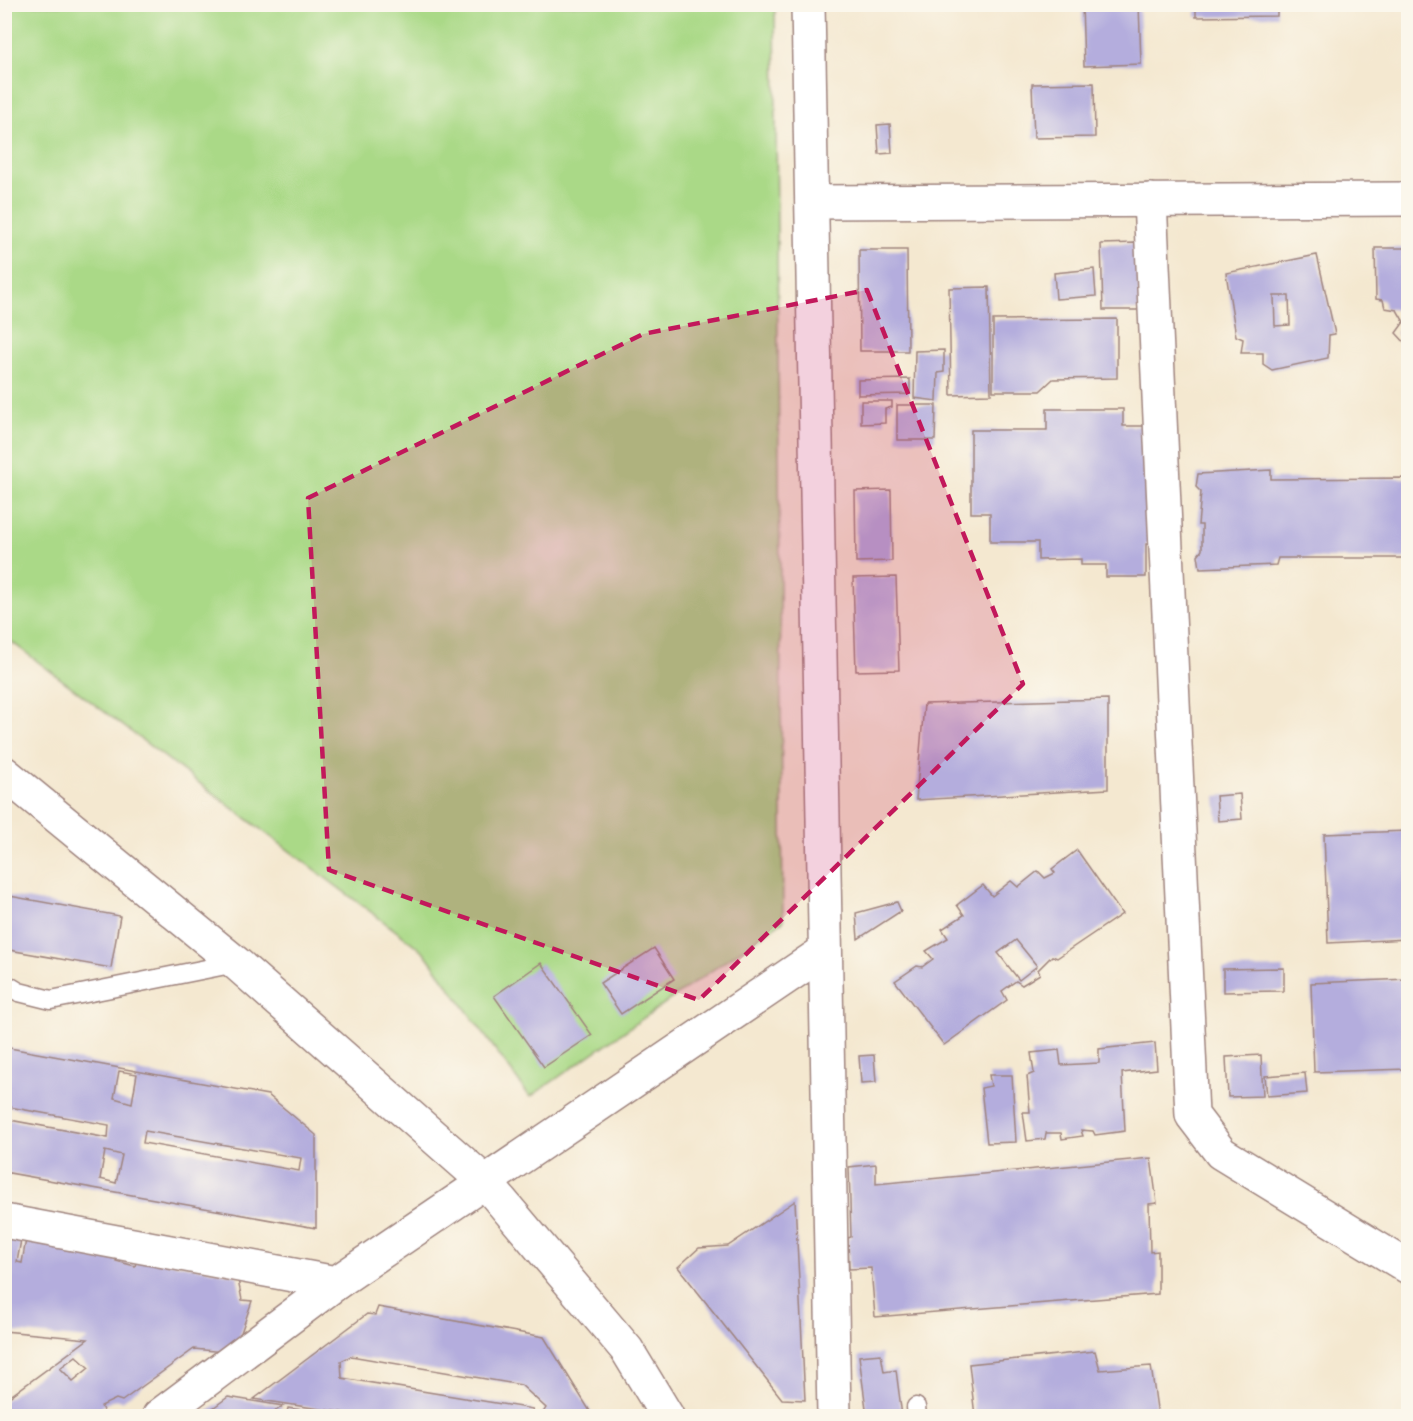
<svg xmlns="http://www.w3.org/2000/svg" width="1413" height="1421" viewBox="0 0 1413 1421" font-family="'Patrick Hand',sans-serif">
  <rect width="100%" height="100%" fill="#fbf7ec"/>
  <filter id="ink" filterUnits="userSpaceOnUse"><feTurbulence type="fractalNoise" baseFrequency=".0167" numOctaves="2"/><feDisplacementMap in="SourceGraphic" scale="12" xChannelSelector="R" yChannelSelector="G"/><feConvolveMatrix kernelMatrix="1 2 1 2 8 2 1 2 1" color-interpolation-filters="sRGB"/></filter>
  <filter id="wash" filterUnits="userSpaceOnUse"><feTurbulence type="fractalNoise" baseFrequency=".008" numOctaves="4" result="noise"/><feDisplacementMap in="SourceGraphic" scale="24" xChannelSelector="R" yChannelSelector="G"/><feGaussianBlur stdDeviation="1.35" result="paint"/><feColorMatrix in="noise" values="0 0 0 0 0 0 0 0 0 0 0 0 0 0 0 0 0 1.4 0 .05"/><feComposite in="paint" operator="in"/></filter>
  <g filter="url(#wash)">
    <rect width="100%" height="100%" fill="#f4e8d0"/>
    <path fill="#aad987" stroke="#7a7c59" stroke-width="1.5" d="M 5,5 L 775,5 L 783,921 L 530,1097 L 424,952 L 5,637 Z"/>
    <g id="blocks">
      <g fill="#b4addd" fill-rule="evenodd">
        <path d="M 1082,4 L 1139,4 L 1141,64 L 1084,66 Z"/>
        <path d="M 1196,4 L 1277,4 L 1277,16 L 1196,17 Z"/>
        <path d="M 1094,83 L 1095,137 L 1034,138 L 1032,84 Z"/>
        <path d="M 890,124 L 892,153 L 879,154 L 877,125 Z"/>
        <path d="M 1137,243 L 1140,310 L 1103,310 L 1101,244 Z"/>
        <path d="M 1375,248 L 1408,248 L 1408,346 L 1396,333 L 1404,322 L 1397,310 L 1385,308 L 1383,300 L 1376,299 Z"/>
        <path d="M 859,250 L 907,250 L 908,351 L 860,351 Z"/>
        <path d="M 1317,255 L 1335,334 L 1329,335 L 1328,358 L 1272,370 L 1263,364 L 1263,353 L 1241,353 L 1243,339 L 1236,336 L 1226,273 ZM 1274,296 L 1289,296 L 1290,325 L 1275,326 Z"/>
        <path d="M 1094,269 L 1096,296 L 1056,299 L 1054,273 Z"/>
        <path d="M 989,287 L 991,394 L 951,395 L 949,288 Z"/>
        <path d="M 1117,319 L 1117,378 L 1053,379 L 1040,391 L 993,391 L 993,320 Z"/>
        <path d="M 944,350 L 944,372 L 938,373 L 937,401 L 914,398 L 915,351 Z"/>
        <path d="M 910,379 L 910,394 L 858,395 L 858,380 Z"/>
        <path d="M 861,401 L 892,401 L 892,407 L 885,409 L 885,423 L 861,424 Z"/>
        <path d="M 897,405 L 936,405 L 935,440 L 897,440 Z"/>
        <path d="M 1047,409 L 1123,409 L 1123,426 L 1162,426 L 1163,544 L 1146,544 L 1146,577 L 1106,577 L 1106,565 L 1081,565 L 1081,559 L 1038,560 L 1038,542 L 990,542 L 990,513 L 971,513 L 971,430 L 1047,430 Z"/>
        <path d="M 1271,470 L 1271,479 L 1408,478 L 1408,558 L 1278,558 L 1276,565 L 1200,568 L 1198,555 L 1202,550 L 1202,525 L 1198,525 L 1201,492 L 1196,487 L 1198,474 Z"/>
        <path d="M 891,490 L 892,561 L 856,562 L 855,491 Z"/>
        <path d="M 896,577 L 899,670 L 856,671 L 853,578 Z"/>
        <path d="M 1108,699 L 1108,789 L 916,800 L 924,704 Z"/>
        <path d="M 1240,794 L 1242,819 L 1218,821 L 1216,796 Z"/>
        <path d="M 1408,831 L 1408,939 L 1328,943 L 1324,834 Z"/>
        <path d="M 1077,850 L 1122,914 L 1057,958 L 1052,956 L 1038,970 L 1040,974 L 1022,985 L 1016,981 L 1002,991 L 1007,1000 L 944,1045 L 895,981 L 917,966 L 922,967 L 933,959 L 926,951 L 948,938 L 942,929 L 964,915 L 957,905 L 983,885 L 992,896 L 1011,881 L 1018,887 L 1038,871 L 1045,878 L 1055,873 L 1052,869 ZM 1016,940 L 1037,966 L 1019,980 L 998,953 Z"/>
        <path d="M 4,895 L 120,916 L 111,968 L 4,949 Z"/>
        <path d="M 897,902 L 901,911 L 858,939 L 856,913 Z"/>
        <path d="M 654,948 L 674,979 L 621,1014 L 600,983 Z"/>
        <path d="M 541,963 L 592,1035 L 544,1067 L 494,996 Z"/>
        <path d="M 1284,968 L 1284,991 L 1223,992 L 1223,969 Z"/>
        <path d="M 1408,979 L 1408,1069 L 1314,1072 L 1311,983 Z"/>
        <path d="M 1155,1043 L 1157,1069 L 1122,1073 L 1125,1131 L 1095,1135 L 1093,1131 L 1081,1130 L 1083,1136 L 1062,1139 L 1061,1133 L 1046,1133 L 1045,1139 L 1027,1141 L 1023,1112 L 1030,1112 L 1027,1076 L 1034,1073 L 1031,1053 L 1059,1050 L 1061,1065 L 1099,1063 L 1099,1049 Z"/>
        <path d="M 4,1047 L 268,1095 L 316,1135 L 316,1228 L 4,1172 L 4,1119 L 108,1138 L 109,1125 L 4,1106 ZM 119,1071 L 137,1074 L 132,1103 L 114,1098 ZM 145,1131 L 301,1158 L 299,1171 L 143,1143 ZM 105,1151 L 122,1155 L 116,1183 L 100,1179 Z"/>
        <path d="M 874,1055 L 876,1082 L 861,1083 L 859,1056 Z"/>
        <path d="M 1261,1055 L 1263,1096 L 1228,1097 L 1226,1057 Z"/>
        <path d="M 1305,1073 L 1307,1093 L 1267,1096 L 1265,1076 Z"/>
        <path d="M 989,1075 L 1012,1075 L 1016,1142 L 987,1143 L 981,1088 L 991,1086 Z"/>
        <path d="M 1151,1158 L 1157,1203 L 1149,1204 L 1150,1252 L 1158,1251 L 1158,1294 L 875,1317 L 871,1268 L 849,1269 L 848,1238 L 851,1237 L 849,1167 L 876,1164 L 876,1184 Z"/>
        <path d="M 795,1201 L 805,1400 L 782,1399 L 678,1267 L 699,1248 L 728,1246 Z"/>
        <path d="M 4,1237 L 21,1240 L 17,1262 L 22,1263 L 26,1239 L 118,1255 L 116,1261 L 135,1266 L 138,1257 L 237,1275 L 242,1300 L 252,1301 L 234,1353 L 194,1349 L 122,1401 L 116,1399 L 101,1406 L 105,1415 L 102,1416 L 4,1416 L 4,1401 L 88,1339 L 4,1331 ZM 76,1356 L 89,1368 L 73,1381 L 60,1368 Z"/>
        <path d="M 378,1307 L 544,1337 L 593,1416 L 541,1416 L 546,1408 L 521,1385 L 351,1356 L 341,1361 L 342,1378 L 533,1409 L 531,1414 L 537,1416 L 366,1416 L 254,1399 L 367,1314 L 375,1315 Z"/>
        <path d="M 1095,1351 L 1100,1370 L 1151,1366 L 1158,1416 L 975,1416 L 969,1364 Z"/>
        <path d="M 881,1354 L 884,1372 L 896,1370 L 902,1416 L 867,1416 L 859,1356 Z"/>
        <path d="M 228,1397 L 283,1406 L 268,1416 L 202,1416 Z"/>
        <path d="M 288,1408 L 335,1415 L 335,1416 L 286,1416 Z"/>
      </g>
    </g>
  </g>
  <g filter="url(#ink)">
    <use href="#blocks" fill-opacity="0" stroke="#9f847e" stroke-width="1.5"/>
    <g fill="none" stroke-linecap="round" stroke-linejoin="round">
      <g stroke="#9f847e" stroke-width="21">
        <g id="service">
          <path d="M 4,983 L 19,992 L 51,1000 L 236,963"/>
          <path d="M 916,1407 L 917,1416"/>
        </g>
      </g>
      <g stroke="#9f847e" stroke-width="36">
        <g id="minor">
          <path d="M 808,4 L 834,1416"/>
          <path d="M 1150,200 L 1192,1115 L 1221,1153 L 1408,1267"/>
          <path d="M 812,202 L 1408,199"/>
          <path d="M 4,1221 L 336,1283"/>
          <path d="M 159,1416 L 336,1283 L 825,951"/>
        </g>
      </g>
      <g stroke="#9f847e" stroke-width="36">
        <path id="secondary" d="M 4,773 L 236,963 L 485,1182 L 627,1350 L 667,1416"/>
      </g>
      <use href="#service" stroke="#fff" stroke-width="18"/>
      <use href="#minor" stroke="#fff" stroke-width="33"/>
      <use href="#secondary" stroke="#fff" stroke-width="33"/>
    </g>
  </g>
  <path fill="#c2185b" fill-opacity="0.2" stroke="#c2185b" stroke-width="4.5" stroke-dasharray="12 8" stroke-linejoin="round" d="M 867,290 L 1023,684 L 699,1000 L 329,870 L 308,498 L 643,334 Z"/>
  <rect width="1413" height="1421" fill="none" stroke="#fbf7ec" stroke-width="24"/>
</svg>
